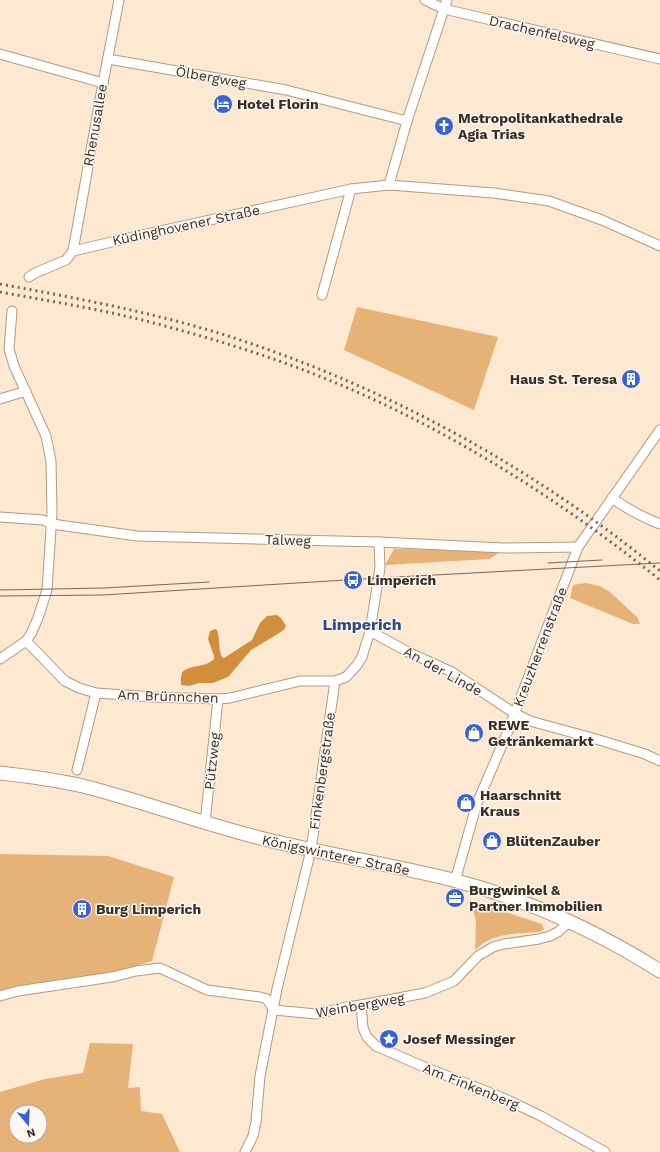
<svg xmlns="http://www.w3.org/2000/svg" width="660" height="1152" viewBox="0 0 660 1152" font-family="'Work Sans',sans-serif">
  <rect width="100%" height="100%" fill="#fde8d2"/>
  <g fill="#e7b277" fill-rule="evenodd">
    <path d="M 357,307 L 498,337 L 474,410 L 344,350 Z"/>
    <path d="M 394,549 L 501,551 L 490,559 L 385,565 Z"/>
    <path d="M 585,583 L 600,586 L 610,592 L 638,618 L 640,624 L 633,624 L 570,598 L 573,585 Z"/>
    <path d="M 0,854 L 108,856 L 174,877 L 152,961 L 102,976 L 5,989 L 0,992 Z"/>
    <path d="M 471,901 L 494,908 L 542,924 L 544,929 L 540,932 C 516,934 493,932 475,950 L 476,921 Z"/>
    <path d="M 90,1043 L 133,1044 L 128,1088 L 140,1087 L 141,1111 L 162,1114 L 180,1152 L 0,1152 L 0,1092 L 45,1079 L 83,1073 ZM 16,1112 L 40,1112 L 40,1136 L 16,1136 Z"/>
  </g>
  <path fill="#d28f3b" d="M 277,615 L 281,618 L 286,626 L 284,630 L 251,650 L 228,677 L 213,683 L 199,683 L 189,686 L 181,685 L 181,678 L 182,672 C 192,664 205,668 214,659 L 214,656 L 208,639 L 210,631 L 215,629 L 217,630 C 220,639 218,648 222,657 L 224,658 L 252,640 L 260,623 L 267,616 Z"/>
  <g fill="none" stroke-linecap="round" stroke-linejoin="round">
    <g stroke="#b39a80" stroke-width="11">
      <g id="minor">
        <path d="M 425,0 L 444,9 L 660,59"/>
        <path d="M 0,54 L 103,83"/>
        <path d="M 108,59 L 286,90 L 407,121"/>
        <path d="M 389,185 L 407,121 L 447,0"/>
        <path d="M 73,251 L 103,83 L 119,0"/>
        <path d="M 29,277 L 35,273 L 66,260 L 73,251 L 133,237 L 351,189 L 389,185 L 494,193 L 549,201 L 602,220 L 660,246"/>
        <path d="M 322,295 L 351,189"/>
        <path d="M 0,399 L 26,391"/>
        <path d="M 612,498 C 627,509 642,517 660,524"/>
        <path d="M 0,517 L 43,520 L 52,524 L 137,536 L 379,542 L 504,548 L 578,547"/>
        <path d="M 370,631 L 408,652 L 452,672 L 514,713 L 530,721 L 596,739 L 645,754 L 660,761"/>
        <path d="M 26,641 L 65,681 L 79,688 L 96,693 L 154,697 L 218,699 L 230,698 L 300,681 L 335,681 L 346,677 L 357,665 L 362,657 L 370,631 L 380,568 L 379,542"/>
        <path d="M 0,659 L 26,641 L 31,634 L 38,618 L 47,590 L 52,513 L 51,461 L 46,436 L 14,366 L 9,349 L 12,311"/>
        <path d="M 77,770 L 96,693"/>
        <path d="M 205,823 L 218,699"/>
        <path d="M 455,881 L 477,803 L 506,736 L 578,547 L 660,430"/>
        <path d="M 0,996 L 18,991 L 112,977 L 136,971 L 160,968 L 207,990 L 260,997 L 267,999 L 274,1010"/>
        <path d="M 361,1005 L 363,1028 L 367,1037 L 376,1046 L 422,1066 L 501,1097 L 541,1116 L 605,1152"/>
        <path d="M 274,1010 L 316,1014 L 346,1007 L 361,1005 L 425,993 L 454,981 L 478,956 L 493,947 L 504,944 L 539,939 L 550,936 L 558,932 L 569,922"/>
        <path d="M 245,1152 L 253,1136 L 256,1122 L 260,1076 L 277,989 L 311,850 L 335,681"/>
      </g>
    </g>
    <g stroke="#b39a80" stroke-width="15">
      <path id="secondary" d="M 0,773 C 27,776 56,780 83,786 C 142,801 200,823 260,838 C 324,854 389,864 453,880 C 526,899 597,931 660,971"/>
    </g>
    <use href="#minor" stroke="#fff" stroke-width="9"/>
    <use href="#secondary" stroke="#fff" stroke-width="13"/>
    <g stroke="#76685a" stroke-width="1">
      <path d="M 548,563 L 602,560"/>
      <path d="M 0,590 L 104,588 L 209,582"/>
      <path d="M 0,596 L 103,595 L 378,578 L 660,563"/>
    </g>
    <g stroke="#76685a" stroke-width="3" stroke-dasharray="2 4" stroke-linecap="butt">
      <path d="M 0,284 C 76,298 151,312 225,335 C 382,385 532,466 660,571"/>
      <path d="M 0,292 C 55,302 111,311 165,326 C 217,340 269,356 319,376 C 442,425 557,497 660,580"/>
    </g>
  </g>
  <defs>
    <g id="hotel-disc" transform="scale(1)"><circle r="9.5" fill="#3861d2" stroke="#fef8f3"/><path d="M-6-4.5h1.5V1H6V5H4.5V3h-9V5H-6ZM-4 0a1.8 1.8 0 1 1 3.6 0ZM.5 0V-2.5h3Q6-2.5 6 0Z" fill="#fff"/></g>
    <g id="church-disc" transform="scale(1)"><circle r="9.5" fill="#3861d2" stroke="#fef8f3"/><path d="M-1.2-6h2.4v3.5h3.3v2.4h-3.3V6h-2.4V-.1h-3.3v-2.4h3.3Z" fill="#fff"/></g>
    <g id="building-disc" transform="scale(1)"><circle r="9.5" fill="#3861d2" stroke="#fef8f3"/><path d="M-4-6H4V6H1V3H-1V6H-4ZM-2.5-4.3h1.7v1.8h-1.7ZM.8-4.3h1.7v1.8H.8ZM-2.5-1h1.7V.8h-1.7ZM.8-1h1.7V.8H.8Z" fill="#fff"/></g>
    <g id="bus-disc" transform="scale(1)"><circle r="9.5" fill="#3861d2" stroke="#fef8f3"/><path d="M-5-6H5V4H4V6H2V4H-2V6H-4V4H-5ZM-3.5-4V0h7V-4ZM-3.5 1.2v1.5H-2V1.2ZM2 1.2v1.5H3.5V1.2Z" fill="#fff"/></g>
    <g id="shop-disc" transform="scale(1)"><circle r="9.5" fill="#3861d2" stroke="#fef8f3"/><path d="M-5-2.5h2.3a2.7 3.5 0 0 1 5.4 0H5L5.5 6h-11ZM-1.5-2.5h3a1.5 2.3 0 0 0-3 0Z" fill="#fff"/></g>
    <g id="office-disc" transform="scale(1)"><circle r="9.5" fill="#3861d2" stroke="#fef8f3"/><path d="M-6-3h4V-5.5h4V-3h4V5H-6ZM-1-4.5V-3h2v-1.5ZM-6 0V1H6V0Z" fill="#fff"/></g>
    <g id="sight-disc" transform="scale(1)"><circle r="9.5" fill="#3861d2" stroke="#fef8f3"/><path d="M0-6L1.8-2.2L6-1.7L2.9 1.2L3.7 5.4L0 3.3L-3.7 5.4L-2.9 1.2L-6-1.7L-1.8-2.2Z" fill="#fff"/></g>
  </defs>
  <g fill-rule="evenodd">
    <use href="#hotel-disc" x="223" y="104"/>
    <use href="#church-disc" x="444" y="126"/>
    <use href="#building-disc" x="631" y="379"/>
    <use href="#bus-disc" x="353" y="580"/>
    <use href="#shop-disc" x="474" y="733"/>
    <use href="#shop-disc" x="466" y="803"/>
    <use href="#shop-disc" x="492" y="841"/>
    <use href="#office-disc" x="455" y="898"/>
    <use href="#building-disc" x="82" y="909"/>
    <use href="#sight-disc" x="389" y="1039"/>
  </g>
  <g text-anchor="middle" stroke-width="3" stroke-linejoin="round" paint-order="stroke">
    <g font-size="14" fill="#382e23" stroke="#fef8f3">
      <text transform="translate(542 32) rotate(13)" y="5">Drachenfelsweg</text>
      <text transform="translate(211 77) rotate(10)" y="5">Ölbergweg</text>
      <text transform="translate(95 125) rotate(-80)" y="5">Rhenusallee</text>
      <text transform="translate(186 225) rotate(-12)" y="5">Küdinghovener Straße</text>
      <text transform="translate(288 540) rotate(2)" y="5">Talweg</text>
      <text transform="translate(540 647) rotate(-69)" y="5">Kreuzherrenstraße</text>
      <text transform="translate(443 671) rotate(29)" y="5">An der Linde</text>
      <text transform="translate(168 696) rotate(2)" y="5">Am Brünnchen</text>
      <text transform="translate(212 761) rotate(-84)" y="5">Pützweg</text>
      <text transform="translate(322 771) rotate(-82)" y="5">Finkenbergstraße</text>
      <text transform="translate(336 855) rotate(12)" y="5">Königswinterer Straße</text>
      <text transform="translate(360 1005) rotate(-10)" y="5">Weinbergweg</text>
      <text transform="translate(471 1086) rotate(22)" y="5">Am Finkenberg</text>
    </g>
    <g font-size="14" font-weight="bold" fill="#382e23" stroke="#fef8f3" text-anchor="start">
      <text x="237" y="109">Hotel Florin</text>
      <text x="458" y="123">Metropolitankathedrale<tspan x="458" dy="16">Agia Trias</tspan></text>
      <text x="617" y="384" text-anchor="end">Haus St. Teresa</text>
      <text x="367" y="585">Limperich</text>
      <text x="488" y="730">REWE<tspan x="488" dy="16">Getränkemarkt</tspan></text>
      <text x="480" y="800">Haarschnitt<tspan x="480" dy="16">Kraus</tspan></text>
      <text x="506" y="846">BlütenZauber</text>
      <text x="469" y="895">Burgwinkel &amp;<tspan x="469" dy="16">Partner Immobilien</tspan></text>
      <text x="96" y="914">Burg Limperich</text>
      <text x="403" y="1044">Josef Messinger</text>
    </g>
    <g font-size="16" font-weight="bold" fill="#324a84" stroke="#fef8f3">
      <text x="362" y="630">Limperich</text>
    </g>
  </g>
  <g transform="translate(28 1124) rotate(161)"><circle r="19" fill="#fef8f3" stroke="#afa7a0"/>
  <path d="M0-3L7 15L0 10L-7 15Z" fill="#3861d2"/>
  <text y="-6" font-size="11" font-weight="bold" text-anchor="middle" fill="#382e23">N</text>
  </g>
</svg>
